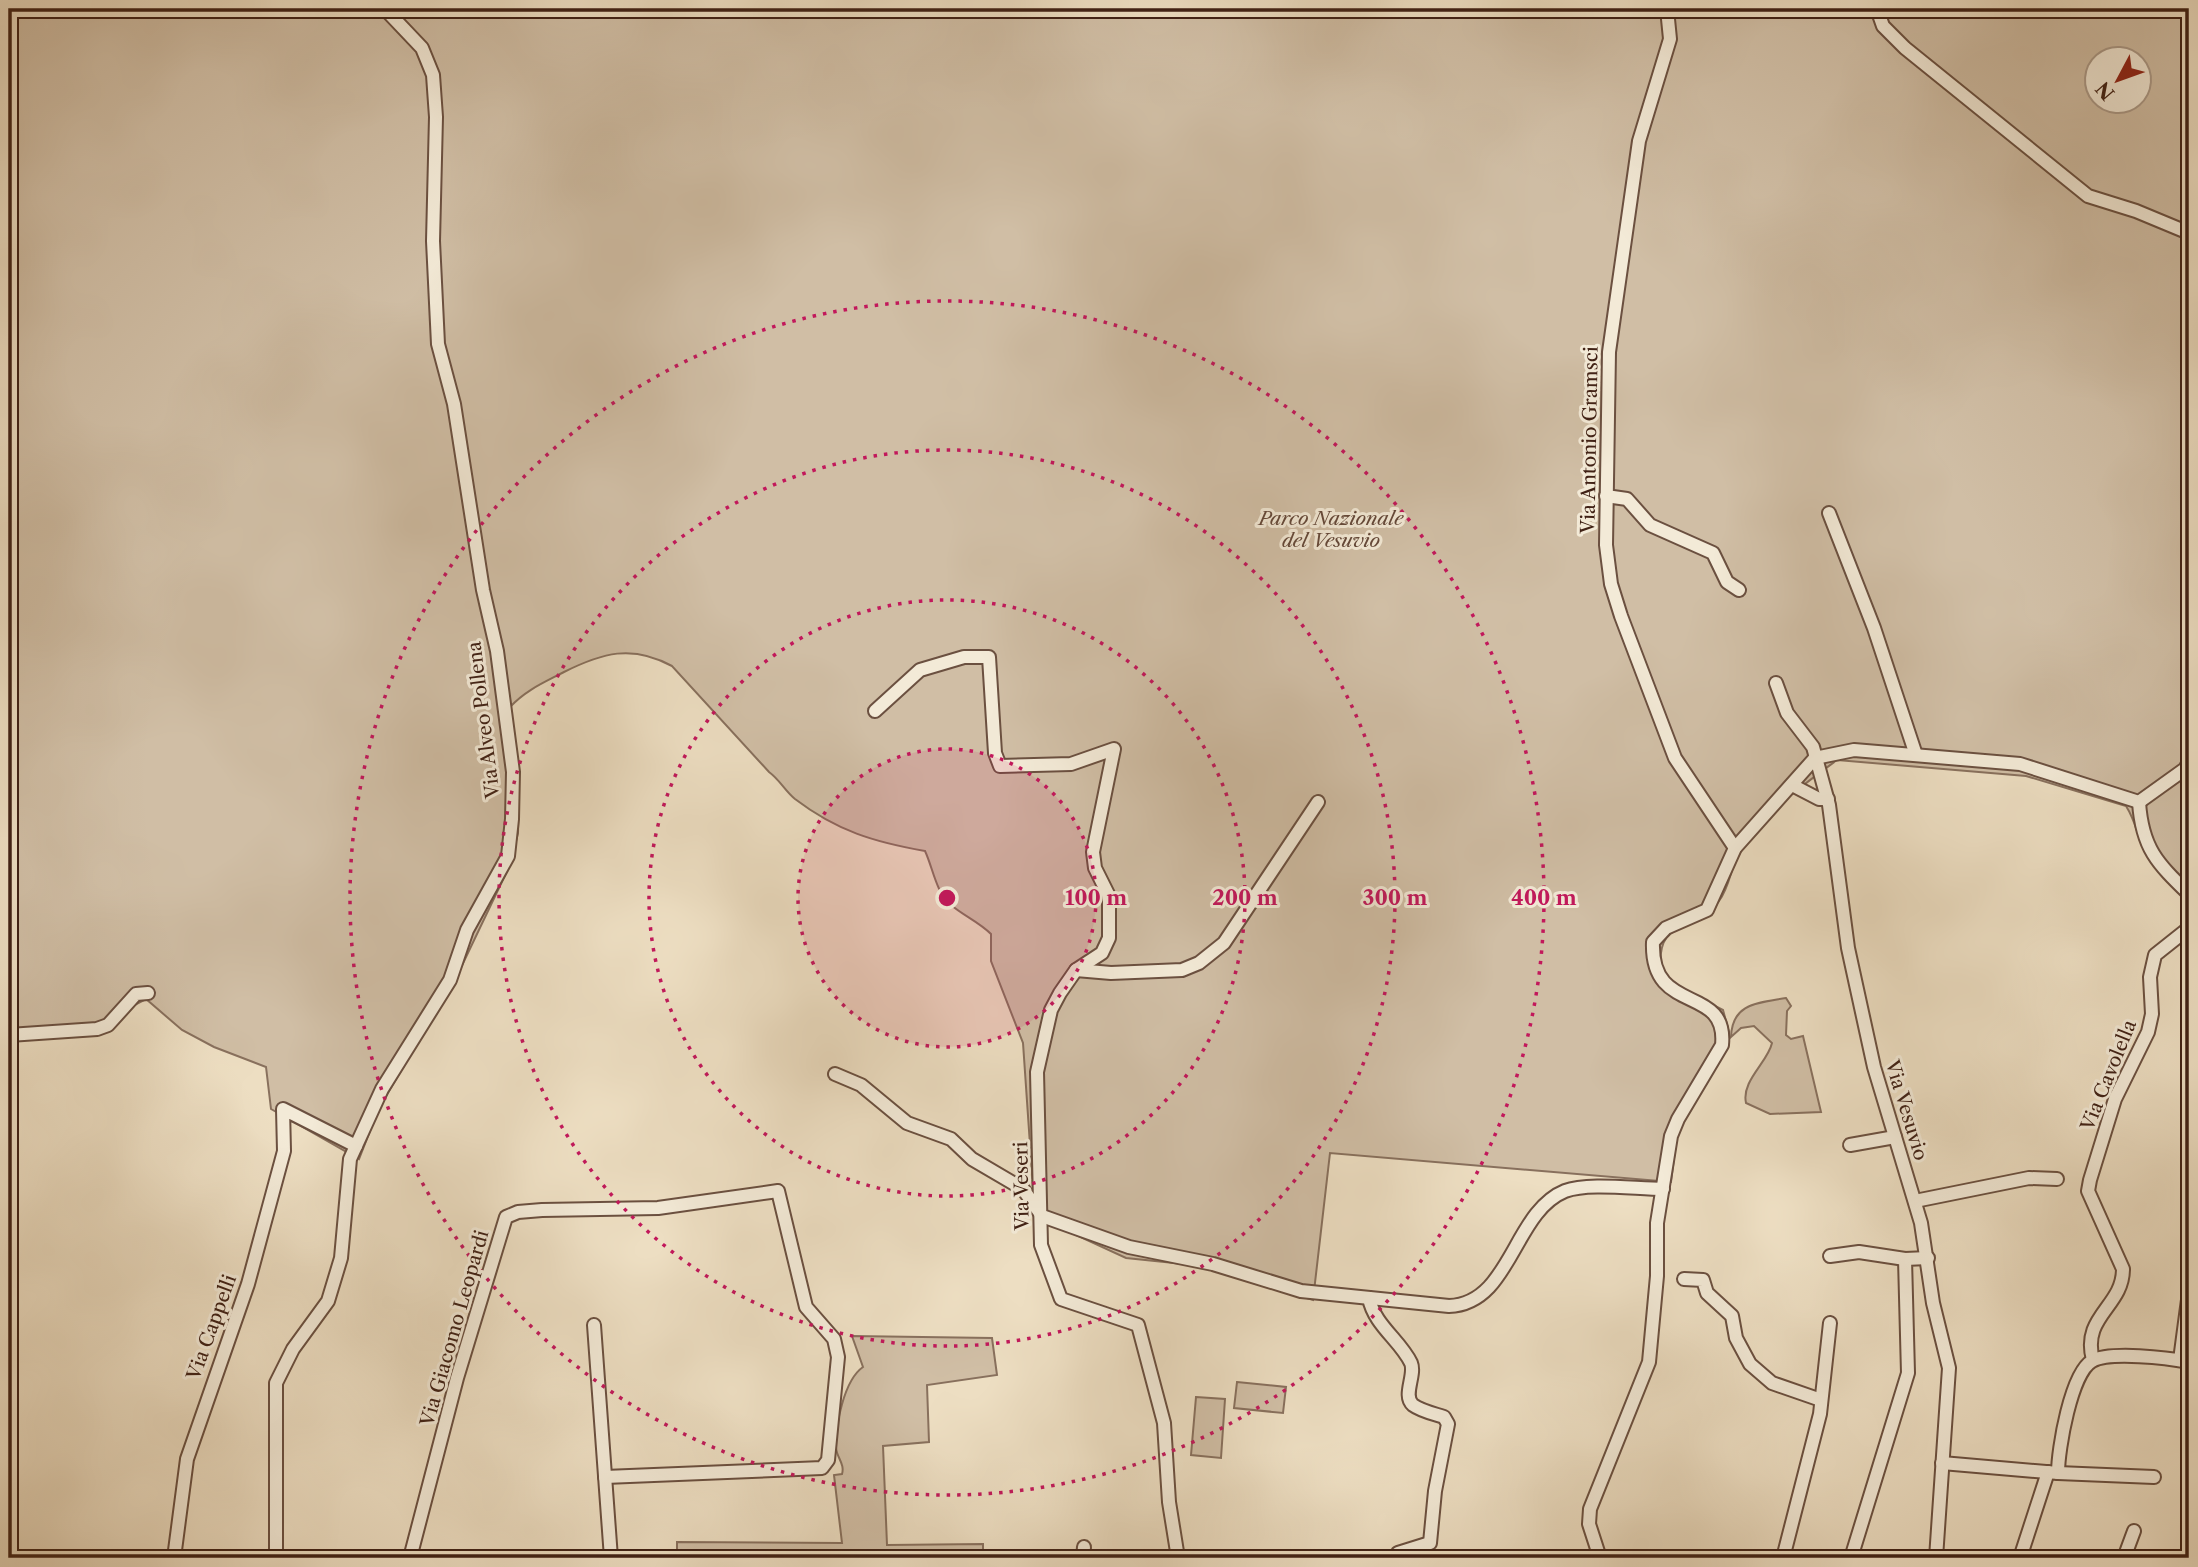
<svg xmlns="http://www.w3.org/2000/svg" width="2198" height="1567" viewBox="0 0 2198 1567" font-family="'Libre Caslon Text',serif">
  <rect width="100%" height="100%" fill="#eddec2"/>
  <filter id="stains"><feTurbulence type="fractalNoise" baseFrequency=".00286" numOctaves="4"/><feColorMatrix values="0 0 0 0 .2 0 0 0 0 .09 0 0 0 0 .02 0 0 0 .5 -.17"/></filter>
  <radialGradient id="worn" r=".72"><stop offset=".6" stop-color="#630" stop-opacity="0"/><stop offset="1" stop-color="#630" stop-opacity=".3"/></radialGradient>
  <g fill="#d0bea5" stroke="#88705d" stroke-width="2" fill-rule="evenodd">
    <path d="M 9,9 L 2189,9 L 2189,903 C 2171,886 2147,860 2139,837 C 2135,825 2133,817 2126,806 L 2026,776 L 1837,760 C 1803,785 1766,811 1742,847 C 1731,863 1731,885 1719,901 C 1695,937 1655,914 1661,972 L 1680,988 L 1723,1010 L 1729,1032 L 1727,1049 L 1689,1110 L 1677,1135 L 1671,1182 L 1330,1153 L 1313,1300 L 1203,1266 L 1126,1258 L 1065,1230 L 1034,1203 L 1023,1043 L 991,961 L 991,934 C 979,922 964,916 951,905 C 936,893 933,868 925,851 C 874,842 837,831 795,799 C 785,791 780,780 769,772 L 672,666 C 632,644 602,653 564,672 C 543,683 526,690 510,707 L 519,794 L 518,833 L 510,865 L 456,978 L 379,1108 L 359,1159 L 271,1109 L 266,1067 L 214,1047 L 182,1030 L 146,999 L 77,1035 L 9,1041 ZM 2096,60 L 2138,60 L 2138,102 L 2096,102 Z"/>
    <path d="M 1786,998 L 1791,1006 L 1787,1011 L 1786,1035 L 1791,1039 L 1803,1036 L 1821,1112 L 1770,1114 L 1746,1103 C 1741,1081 1768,1062 1772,1043 L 1754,1026 L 1741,1028 L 1731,1037 C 1732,1003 1758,1003 1786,998 Z"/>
    <path d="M 852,1336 L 992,1338 L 997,1375 L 927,1385 L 929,1442 L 883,1446 L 887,1545 L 983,1544 L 983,1558 L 677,1558 L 677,1542 L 842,1543 L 834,1475 L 842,1474 C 845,1464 837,1458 836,1448 C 835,1426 844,1380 863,1367 Z"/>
    <path d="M 1237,1382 L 1286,1387 L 1283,1413 L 1234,1408 Z"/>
    <path d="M 1196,1397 L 1225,1399 L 1221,1458 L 1191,1455 Z"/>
  </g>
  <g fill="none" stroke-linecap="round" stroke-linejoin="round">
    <g stroke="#6b5040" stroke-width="16">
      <g id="minor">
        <path d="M 1667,9 L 1670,39 L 1639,141 L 1609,352 L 1606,545 L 1611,584 L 1621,616 L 1675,758 L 1735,848"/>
        <path d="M 1877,9 L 1883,26 L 1905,48 L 2088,196 L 2136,211 L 2189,233"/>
        <path d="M 1606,496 L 1627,499 L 1650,525 L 1713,553 L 1727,582 L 1739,590"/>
        <path d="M 1829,513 L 1874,628 L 1916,755"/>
        <path d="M 1776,683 L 1787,713 L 1813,747 L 1829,805 L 1848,948 L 1874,1067 L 1921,1223 L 1933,1303 L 1949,1368 L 1936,1558"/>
        <path d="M 875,711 L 920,670 L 964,657 L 989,657 L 995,753 L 1000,766 L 1071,764 L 1114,749 L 1093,852 L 1095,868 L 1109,896 L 1109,938 L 1102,953 L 1076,970 L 1060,993 L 1051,1010 L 1037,1072 L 1041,1245 L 1061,1299 L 1138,1325 L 1164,1423 L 1169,1502 L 1178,1558"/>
        <path d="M 1815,758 L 1854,750 L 2020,764 L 2139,802 L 2185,769 L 2189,762"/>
        <path d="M 1792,785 L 1819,799 L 1828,799"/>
        <path d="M 2139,802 C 2142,848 2157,863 2189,894"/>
        <path d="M 1076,970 L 1111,973 L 1182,970 L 1199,963 L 1224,943 L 1318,802"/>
        <path d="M 9,1035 L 97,1029 L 108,1025 L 136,994 L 148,993"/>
        <path d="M 835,1074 L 861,1085 L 907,1123 L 951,1139 L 972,1159 L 1023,1189 L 1042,1216 L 1129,1247 L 1213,1264 L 1301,1291 L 1449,1306 C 1511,1304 1513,1212 1565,1191 C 1588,1182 1636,1189 1663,1189"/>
        <path d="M 1850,1145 L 1895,1137"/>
        <path d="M 1915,1201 L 2029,1178 L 2057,1179"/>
        <path d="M 1830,1256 L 1859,1252 L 1905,1259"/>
        <path d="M 1684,1279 L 1703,1280 L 1707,1293 L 1732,1316 L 1736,1338 L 1750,1364 L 1772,1383 L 1821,1400"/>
        <path d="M 1369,1298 C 1374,1325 1400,1340 1411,1363 C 1416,1375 1402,1396 1413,1405 C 1421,1411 1435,1414 1444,1417 L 1448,1424 L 1435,1491 L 1430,1543 L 1398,1553 L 1397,1558"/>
        <path d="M 594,1325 L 611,1558"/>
        <path d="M 2093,1360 C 2081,1316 2123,1307 2123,1269 L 2088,1191 L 2090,1180 L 2115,1099 L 2148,1032 L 2152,1014 L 2150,977 L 2155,955 L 2189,928"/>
        <path d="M 2180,1360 L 2189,1292"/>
        <path d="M 1942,1463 L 2058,1473 L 2154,1477"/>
        <path d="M 2058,1473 C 2058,1449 2071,1373 2092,1361 C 2110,1351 2168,1358 2189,1362"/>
        <path d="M 174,1558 L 187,1459 L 248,1284 L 284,1151 L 283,1109 L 356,1146"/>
        <path d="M 276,1558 L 276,1383 L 293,1349 L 328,1301 L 341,1258 L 350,1159 L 382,1089 L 450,980 L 467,930 L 508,856 L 512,819 L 513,772 L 497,651 L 483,590 L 454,404 L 438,344 L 433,241 L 436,117 L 433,75 L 422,48 L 385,9"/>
        <path d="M 410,1558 L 457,1378 L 506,1217 L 518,1212 L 542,1210 L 658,1208 L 778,1191 L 806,1307 L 834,1339 L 838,1357 L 828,1460 L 822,1468 L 605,1477"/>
        <path d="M 1083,1558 L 1084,1547"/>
        <path d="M 1600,1558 L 1589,1524 L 1590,1509 L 1649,1362 L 1657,1276 L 1657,1223 L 1671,1136 L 1678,1119 L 1722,1045 C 1728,983 1650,1017 1653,942 L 1666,928 L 1707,910 L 1735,848 L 1815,758"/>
        <path d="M 1783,1558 L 1820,1414 L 1830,1323"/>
        <path d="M 1851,1558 L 1908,1373 L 1905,1259 L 1928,1258"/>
        <path d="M 2020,1558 L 2048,1472"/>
        <path d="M 2124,1558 L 2134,1531"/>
      </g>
    </g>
    <use href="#minor" stroke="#f3ead7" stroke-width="12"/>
  </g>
  <circle cx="947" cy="898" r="149" fill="#c2185b" fill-opacity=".12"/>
  <g fill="none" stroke="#c2185b" stroke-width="3.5" stroke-dasharray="3.5 7">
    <circle cx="947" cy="898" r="149"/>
    <circle cx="947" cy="898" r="298"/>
    <circle cx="947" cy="898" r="448"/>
    <circle cx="947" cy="898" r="597"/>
  </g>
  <g text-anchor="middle" stroke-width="6" stroke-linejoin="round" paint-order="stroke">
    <g font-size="19" fill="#402115" stroke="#f3ead7">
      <text transform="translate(1589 440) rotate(-89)" y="7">Via Antonio Gramsci</text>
      <text transform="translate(483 720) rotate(-97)" y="7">Via Alveo Pollena</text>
      <text transform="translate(2108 1075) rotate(-68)" y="7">Via Cavolella</text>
      <text transform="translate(1907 1110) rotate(73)" y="7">Via Vesuvio</text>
      <text transform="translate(1021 1186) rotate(-91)" y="7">Via Veseri</text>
      <text transform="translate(211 1327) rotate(-70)" y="7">Via Cappelli</text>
      <text transform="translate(454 1328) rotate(-74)" y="7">Via Giacomo Leopardi</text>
    </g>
    <g font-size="19" font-style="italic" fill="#644839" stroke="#f3ead7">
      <text x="1331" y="525">Parco Nazionale<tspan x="1331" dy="22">del Vesuvio</tspan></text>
    </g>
  </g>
  <circle cx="947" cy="898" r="10" fill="#c2185b" stroke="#f3ead7" stroke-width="3.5"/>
  <g font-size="21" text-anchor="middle" font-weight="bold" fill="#c2185b" stroke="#f3ead7" stroke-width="6" stroke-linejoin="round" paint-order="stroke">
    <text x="1096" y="905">100 m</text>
    <text x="1245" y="905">200 m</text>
    <text x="1395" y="905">300 m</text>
    <text x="1544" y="905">400 m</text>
  </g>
  <rect width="2198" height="1567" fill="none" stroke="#eddec2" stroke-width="35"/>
  <rect x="10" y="10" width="2177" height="1546" fill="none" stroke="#402115" stroke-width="3.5"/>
  <rect x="18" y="18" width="2163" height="1532" fill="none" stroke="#402115" stroke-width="2"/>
  <g transform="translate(2118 80) rotate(229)"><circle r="33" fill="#f3ead7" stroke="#ab9a89" stroke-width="2"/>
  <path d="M0-5L12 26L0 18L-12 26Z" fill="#8f2418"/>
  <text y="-10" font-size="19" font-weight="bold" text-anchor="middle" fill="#402115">N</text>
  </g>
  <rect width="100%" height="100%" filter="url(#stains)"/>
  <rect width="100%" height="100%" fill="url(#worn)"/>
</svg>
